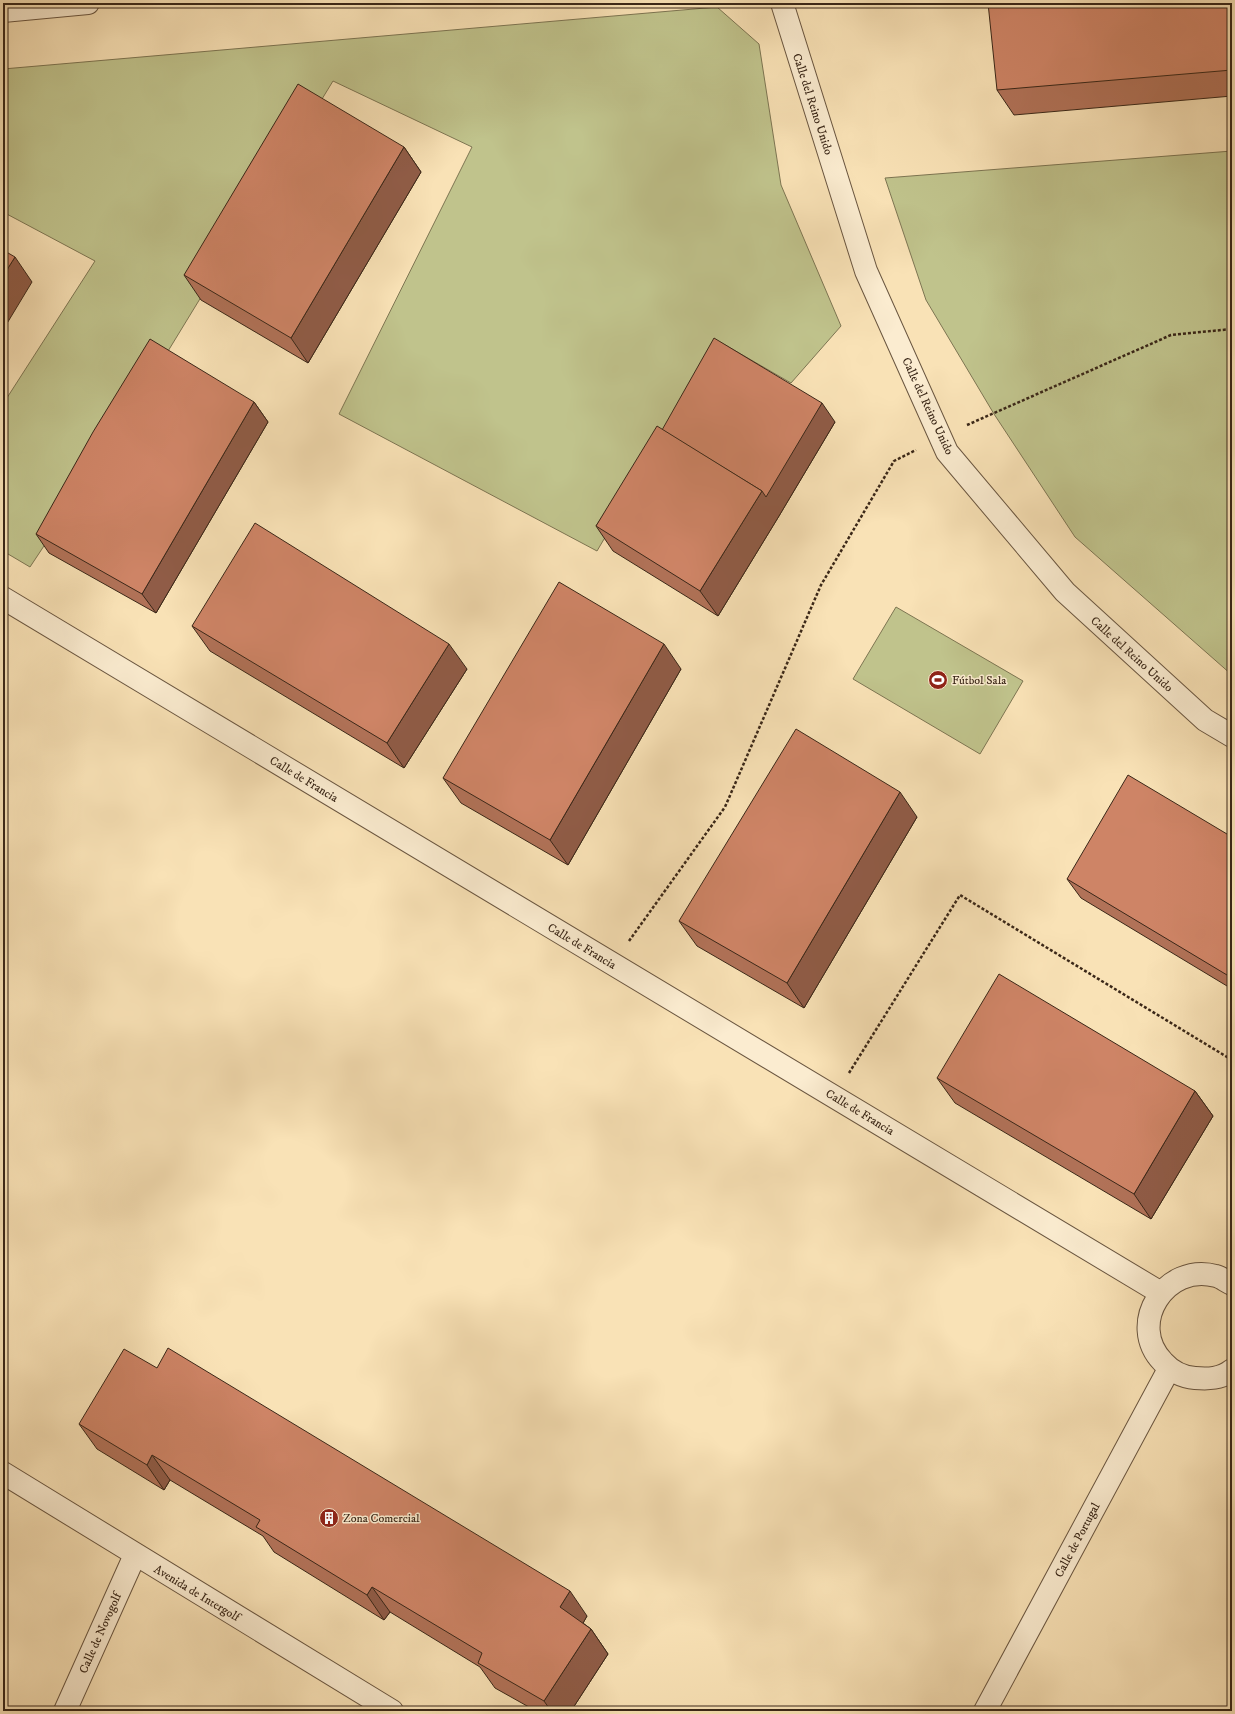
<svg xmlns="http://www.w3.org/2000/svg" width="1235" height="1714" viewBox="0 0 1235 1714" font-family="'IM FELL DW Pica',serif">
  <rect width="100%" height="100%" fill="#f9e2b6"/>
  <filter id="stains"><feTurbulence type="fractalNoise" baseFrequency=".005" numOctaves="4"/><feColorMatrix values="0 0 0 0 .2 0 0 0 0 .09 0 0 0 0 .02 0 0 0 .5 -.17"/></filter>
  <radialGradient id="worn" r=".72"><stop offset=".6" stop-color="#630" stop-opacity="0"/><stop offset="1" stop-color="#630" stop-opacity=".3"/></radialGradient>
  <g fill="#c0c38c" stroke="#7d7552">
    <path d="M 717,7 L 759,44 L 781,185 L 841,326 L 791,383 L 720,342 L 597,551 L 339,414 L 472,147 L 333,81 L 107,451 L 30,567 L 3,551 L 3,404 L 95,261 L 3,212 L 3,69 Z"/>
    <path d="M 1232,151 L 1232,675 L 1075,537 L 994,414 L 926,300 L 885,178 Z"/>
    <path d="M 896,607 L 1023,681 L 980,754 L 853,679 Z"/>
  </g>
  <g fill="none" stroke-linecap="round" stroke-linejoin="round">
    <g stroke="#6a5640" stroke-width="24">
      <g id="minor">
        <path d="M 782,3 L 866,271 L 947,452 L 1065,592 L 1205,720 L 1232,736"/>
        <path d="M 3,11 L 88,3"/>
        <path d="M 3,598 L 1161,1293"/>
        <path d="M 1232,1284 C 1227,1282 1221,1277 1216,1276 C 1166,1262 1126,1324 1163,1362 C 1172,1372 1182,1377 1195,1378 C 1208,1379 1221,1379 1232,1370"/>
        <path d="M 3,1473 L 392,1711"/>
        <path d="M 65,1711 L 135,1555"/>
        <path d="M 985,1711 L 1169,1369"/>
      </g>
    </g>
    <g stroke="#3a2718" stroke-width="2.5" stroke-dasharray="3 2" stroke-linecap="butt">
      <path d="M 967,425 L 1171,335 L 1232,329"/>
      <path d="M 629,941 L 725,807 L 821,585 L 894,461 L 916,450"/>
      <path d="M 849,1073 L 960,895 L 1232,1060"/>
    </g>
    <use href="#minor" stroke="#fbecd0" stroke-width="22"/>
  </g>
  <g fill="#b17258" stroke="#3a2718">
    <path d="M 1232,3 L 1232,96 L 1014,115 L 997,90 Z"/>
    <path d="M 404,147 L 421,172 L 308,363 L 201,300 L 184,275 Z"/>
    <path d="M 254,402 L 268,422 L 156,613 L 49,553 L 36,534 Z"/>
    <path d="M 835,422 L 779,516 L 718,616 L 613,551 L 596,526 L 662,430 Z"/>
    <path d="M 192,626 L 467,669 L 404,768 L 210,651 Z"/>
    <path d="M 681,669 L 568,865 L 461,803 L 443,778 Z"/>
    <path d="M 917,817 L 804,1008 L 697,946 L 679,921 Z"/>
    <path d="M 1232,837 L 1232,989 L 1081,898 L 1067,879 Z"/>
    <path d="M 937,1078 L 1195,1091 L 1213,1116 L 1151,1219 L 955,1103 Z"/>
    <path d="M 79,1424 L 587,1616 L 583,1623 L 591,1629 L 608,1654 L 571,1711 L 536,1711 L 495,1688 L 480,1667 L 390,1612 L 384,1620 L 274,1552 L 263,1536 L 170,1480 L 164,1490 L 97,1449 Z"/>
  </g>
  <g fill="#905c47" stroke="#3a2718">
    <path d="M 404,147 L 421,172 L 308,363 L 291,338 Z"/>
    <path d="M 15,257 L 32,282 L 3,330 L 3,276 Z"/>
    <path d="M 254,402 L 268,422 L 156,613 L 142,594 Z"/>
    <path d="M 822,403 L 835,422 L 779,516 L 718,616 L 700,591 L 762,491 Z"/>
    <path d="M 449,644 L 467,669 L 404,768 L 387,743 Z"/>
    <path d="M 664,644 L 681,669 L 568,865 L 550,840 Z"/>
    <path d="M 900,792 L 917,817 L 804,1008 L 787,983 Z"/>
    <path d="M 1195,1091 L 1213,1116 L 1151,1219 L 1134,1194 Z"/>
    <path d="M 152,1455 L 170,1480 L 164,1490 L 147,1465 Z"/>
    <path d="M 372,1587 L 390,1612 L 384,1620 L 367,1595 Z"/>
    <path d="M 570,1591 L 587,1616 L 578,1632 L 560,1607 Z"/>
    <path d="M 591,1629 L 608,1654 L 571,1711 L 551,1711 L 544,1701 Z"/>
  </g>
  <g fill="#ce8466" stroke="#3a2718">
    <path d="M 988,3 L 1232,3 L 1232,70 L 997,90 Z"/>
    <path d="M 298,84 L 404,147 L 291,338 L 184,275 Z"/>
    <path d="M 3,250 L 15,257 L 3,276 Z"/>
    <path d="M 714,338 L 822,403 L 766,497 L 762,491 L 662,430 Z"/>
    <path d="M 150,339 L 254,402 L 142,594 L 36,534 L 93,432 Z"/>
    <path d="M 657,426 L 762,491 L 700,591 L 596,526 Z"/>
    <path d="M 255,523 L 449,644 L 387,743 L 192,626 Z"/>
    <path d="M 559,582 L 664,644 L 550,840 L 443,778 Z"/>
    <path d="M 796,729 L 900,792 L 787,983 L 679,921 Z"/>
    <path d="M 1128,775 L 1232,837 L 1232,978 L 1067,879 Z"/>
    <path d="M 999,974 L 1195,1091 L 1134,1194 L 937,1078 Z"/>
    <path d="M 168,1348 L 570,1591 L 560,1607 L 591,1629 L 544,1701 L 478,1663 L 482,1653 L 372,1587 L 367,1595 L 256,1527 L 260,1520 L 152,1455 L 147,1465 L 79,1424 L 124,1349 L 157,1368 Z"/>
  </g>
  <defs>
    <g id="stadium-disc" transform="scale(1)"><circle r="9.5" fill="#8f2418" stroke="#fbecd0"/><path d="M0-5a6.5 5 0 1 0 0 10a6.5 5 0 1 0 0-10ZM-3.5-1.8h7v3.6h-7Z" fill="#fff"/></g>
    <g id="building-disc" transform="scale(1)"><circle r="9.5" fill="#8f2418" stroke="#fbecd0"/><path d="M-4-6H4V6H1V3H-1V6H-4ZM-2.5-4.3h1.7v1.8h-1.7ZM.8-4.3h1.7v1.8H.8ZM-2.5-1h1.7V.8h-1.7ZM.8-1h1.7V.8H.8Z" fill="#fff"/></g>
  </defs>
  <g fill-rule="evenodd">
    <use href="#stadium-disc" x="938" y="680"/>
    <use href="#building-disc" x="329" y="1518"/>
  </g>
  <g text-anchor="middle" stroke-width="3" stroke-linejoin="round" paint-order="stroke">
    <g font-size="12" fill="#3a2718" stroke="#fbecd0">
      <text transform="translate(813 104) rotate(72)" y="4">Calle del Reino Unido</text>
      <text transform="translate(928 406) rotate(65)" y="4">Calle del Reino Unido</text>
      <text transform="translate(1132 654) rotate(42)" y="4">Calle del Reino Unido</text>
      <text transform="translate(304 779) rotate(31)" y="4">Calle de Francia</text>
      <text transform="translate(582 946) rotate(31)" y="4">Calle de Francia</text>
      <text transform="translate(860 1112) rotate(31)" y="4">Calle de Francia</text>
      <text transform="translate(1077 1540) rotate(-62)" y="4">Calle de Portugal</text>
      <text transform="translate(197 1593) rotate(31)" y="4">Avenida de Intergolf</text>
      <text transform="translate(100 1633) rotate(-66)" y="4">Calle de Novogolf</text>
    </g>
    <g font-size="12" fill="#3a2718" stroke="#fbecd0" text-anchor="start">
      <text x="952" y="684">Fútbol Sala</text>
      <text x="343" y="1522">Zona Comercial</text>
    </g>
  </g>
  <rect width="1235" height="1714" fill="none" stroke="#f9e2b6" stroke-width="16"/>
  <rect x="4" y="4" width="1227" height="1706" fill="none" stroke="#3a2718" stroke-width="2"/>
  <rect x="8" y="8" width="1219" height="1698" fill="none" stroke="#3a2718"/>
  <rect width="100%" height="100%" filter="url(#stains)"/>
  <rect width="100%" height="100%" fill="url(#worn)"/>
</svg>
